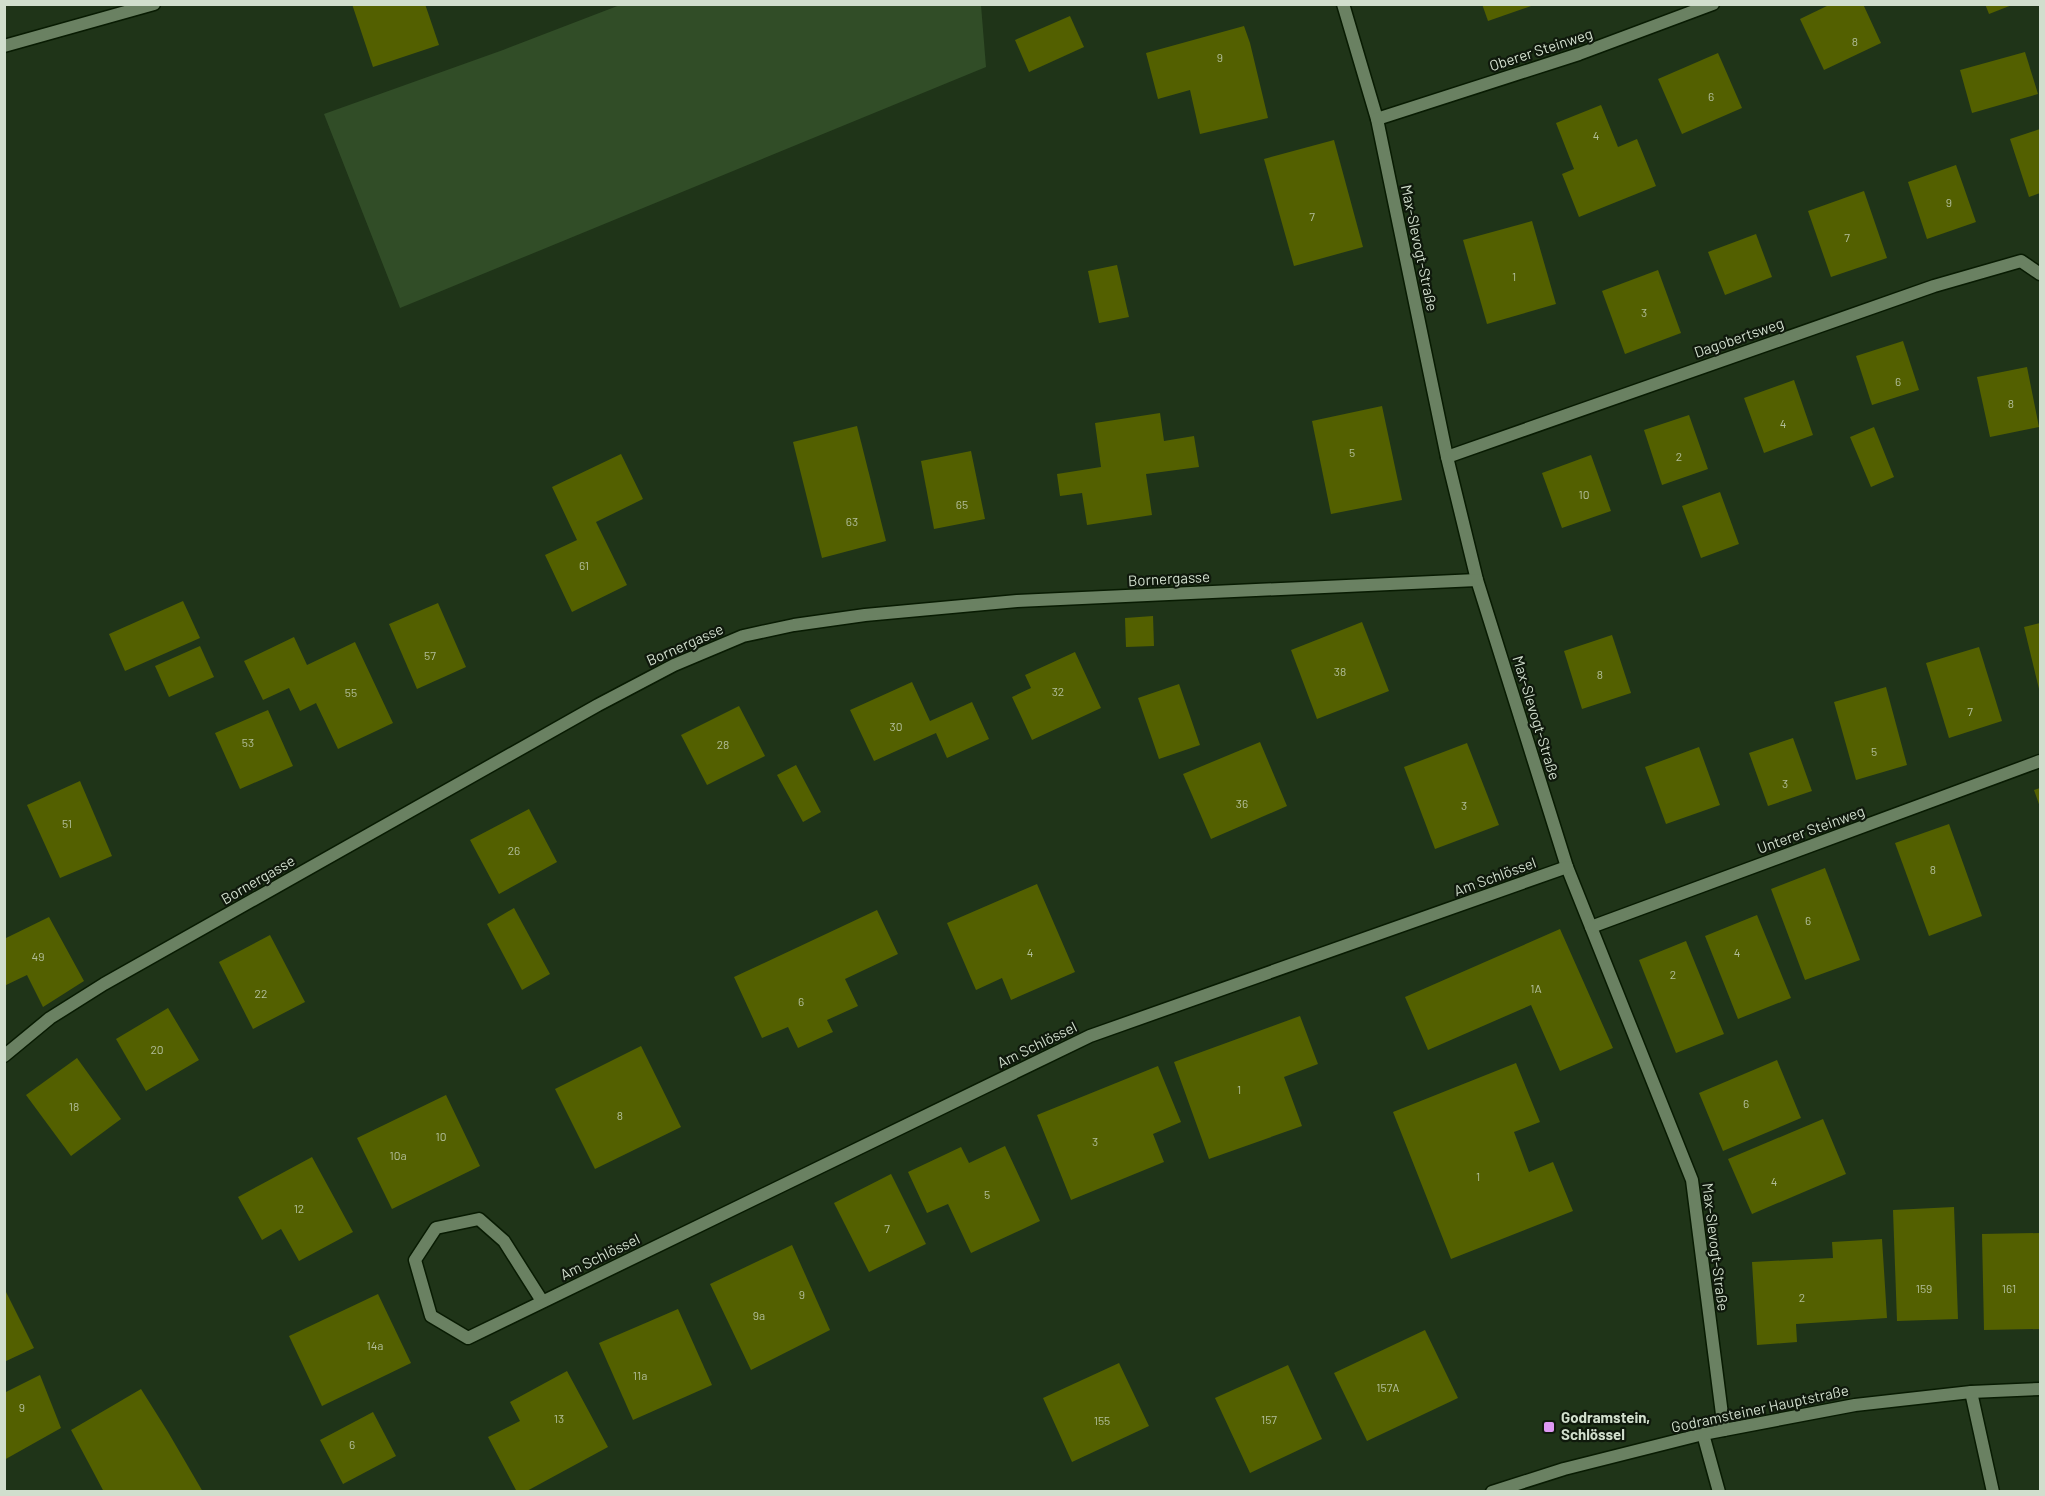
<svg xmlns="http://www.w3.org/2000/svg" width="2045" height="1496" viewBox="0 0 2045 1496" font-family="Barlow,sans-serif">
  <rect width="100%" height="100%" fill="#1f3418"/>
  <path fill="#314d27" d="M 620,5 L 981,5 L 986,67 L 400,308 L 324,114 L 503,50 Z"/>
  <g fill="#536000">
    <path d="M 352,4 L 425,4 L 439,45 L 373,67 Z"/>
    <path d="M 1482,4 L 1534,4 L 1534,5 L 1488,21 Z"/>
    <path d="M 1831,4 L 1863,4 L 1881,43 L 1824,70 L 1800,19 Z"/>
    <path d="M 1985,4 L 2012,4 L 2012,5 L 1989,14 Z"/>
    <path d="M 1070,16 L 1084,47 L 1029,72 L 1015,40 Z"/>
    <path d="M 1244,26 L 1250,43 L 1268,118 L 1200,134 L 1190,90 L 1158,99 L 1146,53 Z"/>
    <path d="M 2025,52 L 2038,94 L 1972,113 L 1960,70 Z"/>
    <path d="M 1718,53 L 1742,108 L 1682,134 L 1658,79 Z"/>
    <path d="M 1601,105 L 1618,147 L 1637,139 L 1656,186 L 1579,217 L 1562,174 L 1574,169 L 1556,123 Z"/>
    <path d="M 2040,129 L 2040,193 L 2029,197 L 2010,139 Z"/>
    <path d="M 1334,140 L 1363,247 L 1294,266 L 1264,159 Z"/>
    <path d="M 1956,165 L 1976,222 L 1927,239 L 1908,182 Z"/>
    <path d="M 1864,191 L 1887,258 L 1831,277 L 1808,211 Z"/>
    <path d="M 1532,221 L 1556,304 L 1487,324 L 1463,240 Z"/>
    <path d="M 1756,234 L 1772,277 L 1725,295 L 1708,252 Z"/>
    <path d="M 1117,265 L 1129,317 L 1099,323 L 1088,271 Z"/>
    <path d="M 1658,270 L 1681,333 L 1625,354 L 1602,291 Z"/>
    <path d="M 1903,341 L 1919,390 L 1872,405 L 1856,356 Z"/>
    <path d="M 2027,367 L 2039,427 L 1990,437 L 1977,377 Z"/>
    <path d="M 1794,380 L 1813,435 L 1764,453 L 1744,398 Z"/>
    <path d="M 1382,406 L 1402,500 L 1331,514 L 1312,421 Z"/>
    <path d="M 1160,413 L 1164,441 L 1194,436 L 1199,467 L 1146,474 L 1152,515 L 1087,525 L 1082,493 L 1060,496 L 1057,474 L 1101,467 L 1095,423 Z"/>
    <path d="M 1689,415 L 1708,469 L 1662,485 L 1644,430 Z"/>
    <path d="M 857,426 L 886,541 L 822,558 L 793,442 Z"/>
    <path d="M 1874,427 L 1894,477 L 1871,487 L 1850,437 Z"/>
    <path d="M 971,451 L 985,519 L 934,529 L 921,461 Z"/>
    <path d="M 621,454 L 643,499 L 596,522 L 627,585 L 572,612 L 545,555 L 577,540 L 552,487 Z"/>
    <path d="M 1591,455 L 1611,511 L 1562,528 L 1542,473 Z"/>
    <path d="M 1720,492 L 1739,544 L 1701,558 L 1682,506 Z"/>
    <path d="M 183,601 L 200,638 L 125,671 L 109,634 Z"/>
    <path d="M 438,603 L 466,667 L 417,689 L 389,624 Z"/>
    <path d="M 1153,616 L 1154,646 L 1126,647 L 1125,618 Z"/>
    <path d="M 1362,622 L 1389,691 L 1317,719 L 1291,650 Z"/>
    <path d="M 2040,623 L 2040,693 L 2024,627 Z"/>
    <path d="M 1612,635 L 1631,693 L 1582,709 L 1564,651 Z"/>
    <path d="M 294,637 L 307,665 L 355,642 L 393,723 L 338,749 L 316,703 L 300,711 L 289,688 L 263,700 L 244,661 Z"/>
    <path d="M 200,646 L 214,677 L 169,697 L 155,666 Z"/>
    <path d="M 1979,647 L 2002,721 L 1949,738 L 1926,663 Z"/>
    <path d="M 1075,652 L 1101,708 L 1032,740 L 1012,697 L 1031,688 L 1025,675 Z"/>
    <path d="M 912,682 L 930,721 L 972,702 L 989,739 L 947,758 L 936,733 L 874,761 L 850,710 Z"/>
    <path d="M 1179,684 L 1200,745 L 1159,759 L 1138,698 Z"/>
    <path d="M 1886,687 L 1907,765 L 1856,780 L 1834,702 Z"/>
    <path d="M 739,706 L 765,756 L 707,785 L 681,735 Z"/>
    <path d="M 268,710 L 293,766 L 240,789 L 215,733 Z"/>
    <path d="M 1793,738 L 1812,791 L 1768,806 L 1749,753 Z"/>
    <path d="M 1260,742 L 1287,806 L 1211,839 L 1183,774 Z"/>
    <path d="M 1467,743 L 1499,825 L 1435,849 L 1404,767 Z"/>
    <path d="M 1699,747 L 1720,805 L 1666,824 L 1645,767 Z"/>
    <path d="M 796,765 L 821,812 L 803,822 L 777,775 Z"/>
    <path d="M 80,781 L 112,856 L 60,878 L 27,805 Z"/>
    <path d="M 2040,788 L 2040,807 L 2034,790 Z"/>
    <path d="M 529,809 L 557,862 L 499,894 L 470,840 Z"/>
    <path d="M 1949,824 L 1982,916 L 1929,936 L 1895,843 Z"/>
    <path d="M 1825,868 L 1860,960 L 1805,980 L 1771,889 Z"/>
    <path d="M 1037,884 L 1075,972 L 1011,1000 L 1002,978 L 976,990 L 947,923 Z"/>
    <path d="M 514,908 L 550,974 L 522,990 L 487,924 Z"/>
    <path d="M 877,910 L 898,954 L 845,979 L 858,1006 L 827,1020 L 833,1032 L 798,1048 L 788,1027 L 762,1038 L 734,977 Z"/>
    <path d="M 1757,915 L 1791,998 L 1738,1019 L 1705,936 Z"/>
    <path d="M 49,917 L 84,981 L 43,1007 L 27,975 L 4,986 L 4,939 Z"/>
    <path d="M 1560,929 L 1613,1048 L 1560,1071 L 1531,1005 L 1428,1050 L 1405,997 Z"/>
    <path d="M 270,935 L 305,1002 L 253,1029 L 219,962 Z"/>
    <path d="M 1686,941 L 1724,1034 L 1676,1053 L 1639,960 Z"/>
    <path d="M 168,1008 L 199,1060 L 146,1091 L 116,1039 Z"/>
    <path d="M 1300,1016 L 1318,1064 L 1284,1077 L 1302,1126 L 1209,1159 L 1174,1062 Z"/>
    <path d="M 641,1046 L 681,1127 L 595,1169 L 555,1089 Z"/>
    <path d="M 77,1058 L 121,1119 L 71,1156 L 26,1095 Z"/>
    <path d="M 1777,1060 L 1801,1118 L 1723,1151 L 1699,1093 Z"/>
    <path d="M 1516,1063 L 1540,1122 L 1514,1132 L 1529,1172 L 1553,1162 L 1573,1211 L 1451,1259 L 1393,1112 Z"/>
    <path d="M 1158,1066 L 1181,1122 L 1153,1134 L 1164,1162 L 1071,1200 L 1037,1115 Z"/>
    <path d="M 446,1095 L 480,1166 L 392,1209 L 357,1138 Z"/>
    <path d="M 1823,1119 L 1846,1174 L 1752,1214 L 1728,1159 Z"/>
    <path d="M 1005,1146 L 1040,1221 L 971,1253 L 948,1204 L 927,1213 L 908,1172 L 961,1147 L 969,1163 Z"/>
    <path d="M 312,1157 L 353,1232 L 299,1261 L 281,1229 L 262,1240 L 238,1197 Z"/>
    <path d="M 891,1174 L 926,1244 L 869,1272 L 834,1203 Z"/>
    <path d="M 1954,1207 L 1958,1319 L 1897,1321 L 1893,1210 Z"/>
    <path d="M 2040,1233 L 2040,1329 L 1984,1330 L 1982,1234 Z"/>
    <path d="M 1882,1239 L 1887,1318 L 1796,1324 L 1797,1342 L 1757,1345 L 1752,1262 L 1833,1258 L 1832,1242 Z"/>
    <path d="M 792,1245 L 830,1330 L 751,1370 L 710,1284 Z"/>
    <path d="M 4,1288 L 34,1348 L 4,1362 Z"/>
    <path d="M 378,1294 L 411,1363 L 322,1406 L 289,1336 Z"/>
    <path d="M 678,1309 L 712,1385 L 633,1420 L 599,1343 Z"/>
    <path d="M 1425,1330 L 1458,1398 L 1367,1441 L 1334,1373 Z"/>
    <path d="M 1119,1363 L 1149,1426 L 1072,1462 L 1043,1398 Z"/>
    <path d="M 1288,1365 L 1322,1439 L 1250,1473 L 1215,1398 Z"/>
    <path d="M 567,1371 L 608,1447 L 525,1492 L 517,1492 L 488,1437 L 520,1421 L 510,1402 Z"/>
    <path d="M 40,1375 L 61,1428 L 4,1460 L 4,1393 Z"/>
    <path d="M 141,1389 L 168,1432 L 203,1492 L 104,1492 L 71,1430 Z"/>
    <path d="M 373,1412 L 396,1456 L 343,1484 L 320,1440 Z"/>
  </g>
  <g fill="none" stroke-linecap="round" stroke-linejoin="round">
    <g stroke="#081b02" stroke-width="15">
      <g id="service">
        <path d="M 1971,1392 L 1993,1492"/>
        <path d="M 1703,1434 L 1719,1492"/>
      </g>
    </g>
    <g stroke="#081b02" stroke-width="15">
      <g id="minor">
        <path d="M 1343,4 L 1377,119 L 1447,457 L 1477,580 L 1567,867 L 1692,1180 L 1724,1430"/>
        <path d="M 4,46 L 154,4"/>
        <path d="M 1377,119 L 1579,54 L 1713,4"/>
        <path d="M 1447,457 L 1934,286 L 2021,261 L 2040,274"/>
        <path d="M 1591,927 L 2040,761"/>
        <path d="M 4,1056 L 50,1018 L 104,984 L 598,705 L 674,665 L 743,636 L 794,625 L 865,615 L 1017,601 L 1477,580"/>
        <path d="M 542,1301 L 504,1241 L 479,1219 L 436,1228 L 415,1260 L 431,1316 L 468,1338 L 1090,1036 L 1567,867"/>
      </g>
    </g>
    <g stroke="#081b02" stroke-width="15">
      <path id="tertiary" d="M 1492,1492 L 1564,1469 L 1703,1434 L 1855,1405 L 1971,1392 L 2040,1389"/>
    </g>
    <use href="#service" stroke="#6a8162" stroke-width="12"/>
    <use href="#minor" stroke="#6a8162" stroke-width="12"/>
    <use href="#tertiary" stroke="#6a8162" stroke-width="12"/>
  </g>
  <rect fill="#de98f3" stroke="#0f190c" stroke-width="2" x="1543" y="1421" width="12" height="12" rx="3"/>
  <g text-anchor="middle" stroke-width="4.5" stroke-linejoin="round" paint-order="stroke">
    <g font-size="12" fill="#b2be9a">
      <text x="1855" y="46">8</text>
      <text x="1220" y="62">9</text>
      <text x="1711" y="101">6</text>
      <text x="1596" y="140">4</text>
      <text x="1949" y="207">9</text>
      <text x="1312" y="221">7</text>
      <text x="1847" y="242">7</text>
      <text x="1514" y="281">1</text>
      <text x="1644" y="317">3</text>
      <text x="1898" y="386">6</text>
      <text x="2011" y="408">8</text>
      <text x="1783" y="428">4</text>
      <text x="1352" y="457">5</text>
      <text x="1679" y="461">2</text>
      <text x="1584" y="499">10</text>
      <text x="962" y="509">65</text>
      <text x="852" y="526">63</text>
      <text x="584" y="570">61</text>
      <text x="430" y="660">57</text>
      <text x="1340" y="676">38</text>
      <text x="1600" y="679">8</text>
      <text x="1058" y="696">32</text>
      <text x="351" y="697">55</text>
      <text x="1970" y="716">7</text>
      <text x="896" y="731">30</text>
      <text x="248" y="747">53</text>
      <text x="723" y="749">28</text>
      <text x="1874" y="756">5</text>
      <text x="1785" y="788">3</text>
      <text x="1242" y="808">36</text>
      <text x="1464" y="810">3</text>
      <text x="67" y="828">51</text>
      <text x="514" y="855">26</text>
      <text x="1933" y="874">8</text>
      <text x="1808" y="925">6</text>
      <text x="1030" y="957">4</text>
      <text x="1737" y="957">4</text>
      <text x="38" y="961">49</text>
      <text x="1673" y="979">2</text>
      <text x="1536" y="993">1A</text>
      <text x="261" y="998">22</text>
      <text x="801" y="1006">6</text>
      <text x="157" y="1054">20</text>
      <text x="1239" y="1094">1</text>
      <text x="1746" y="1108">6</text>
      <text x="74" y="1111">18</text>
      <text x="620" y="1120">8</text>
      <text x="441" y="1141">10</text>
      <text x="1095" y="1146">3</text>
      <text x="398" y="1160">10a</text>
      <text x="1478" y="1181">1</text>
      <text x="1774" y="1186">4</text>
      <text x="987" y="1199">5</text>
      <text x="299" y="1213">12</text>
      <text x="887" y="1233">7</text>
      <text x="1924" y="1293">159</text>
      <text x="2009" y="1293">161</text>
      <text x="802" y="1299">9</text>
      <text x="1802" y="1302">2</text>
      <text x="759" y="1320">9a</text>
      <text x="375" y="1350">14a</text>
      <text x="640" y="1380">11a</text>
      <text x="1388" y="1392">157A</text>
      <text x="22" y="1412">9</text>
      <text x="559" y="1423">13</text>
      <text x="1269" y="1424">157</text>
      <text x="1102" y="1425">155</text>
      <text x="352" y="1449">6</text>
    </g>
    <g font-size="15" fill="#d1decd" stroke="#0f190c">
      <text transform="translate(1541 50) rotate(-18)" y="5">Oberer Steinweg</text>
      <text transform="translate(1419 248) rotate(78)" y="5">Max-Slevogt-Straße</text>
      <text transform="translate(1739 338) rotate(-19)" y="5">Dagobertsweg</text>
      <text transform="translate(1169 579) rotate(-3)" y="5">Bornergasse</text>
      <text transform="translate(685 645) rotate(-24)" y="5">Bornergasse</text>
      <text transform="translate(1536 718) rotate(73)" y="5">Max-Slevogt-Straße</text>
      <text transform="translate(1811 830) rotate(-20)" y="5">Unterer Steinweg</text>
      <text transform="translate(1495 877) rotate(-20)" y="5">Am Schlössel</text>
      <text transform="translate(258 880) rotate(-30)" y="5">Bornergasse</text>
      <text transform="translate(1037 1045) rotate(-26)" y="5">Am Schlössel</text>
      <text transform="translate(1715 1247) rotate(83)" y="5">Max-Slevogt-Straße</text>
      <text transform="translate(600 1257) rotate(-26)" y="5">Am Schlössel</text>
      <text transform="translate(1760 1409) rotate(-12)" y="5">Godramsteiner Hauptstraße</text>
    </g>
    <g font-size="15" font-weight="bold" fill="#d1decd" stroke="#0f190c" text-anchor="start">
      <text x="1561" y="1423">Godramstein,<tspan x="1561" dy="17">Schlössel</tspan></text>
    </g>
  </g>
  <rect width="2045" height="1496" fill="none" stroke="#d1decd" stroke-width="12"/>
</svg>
